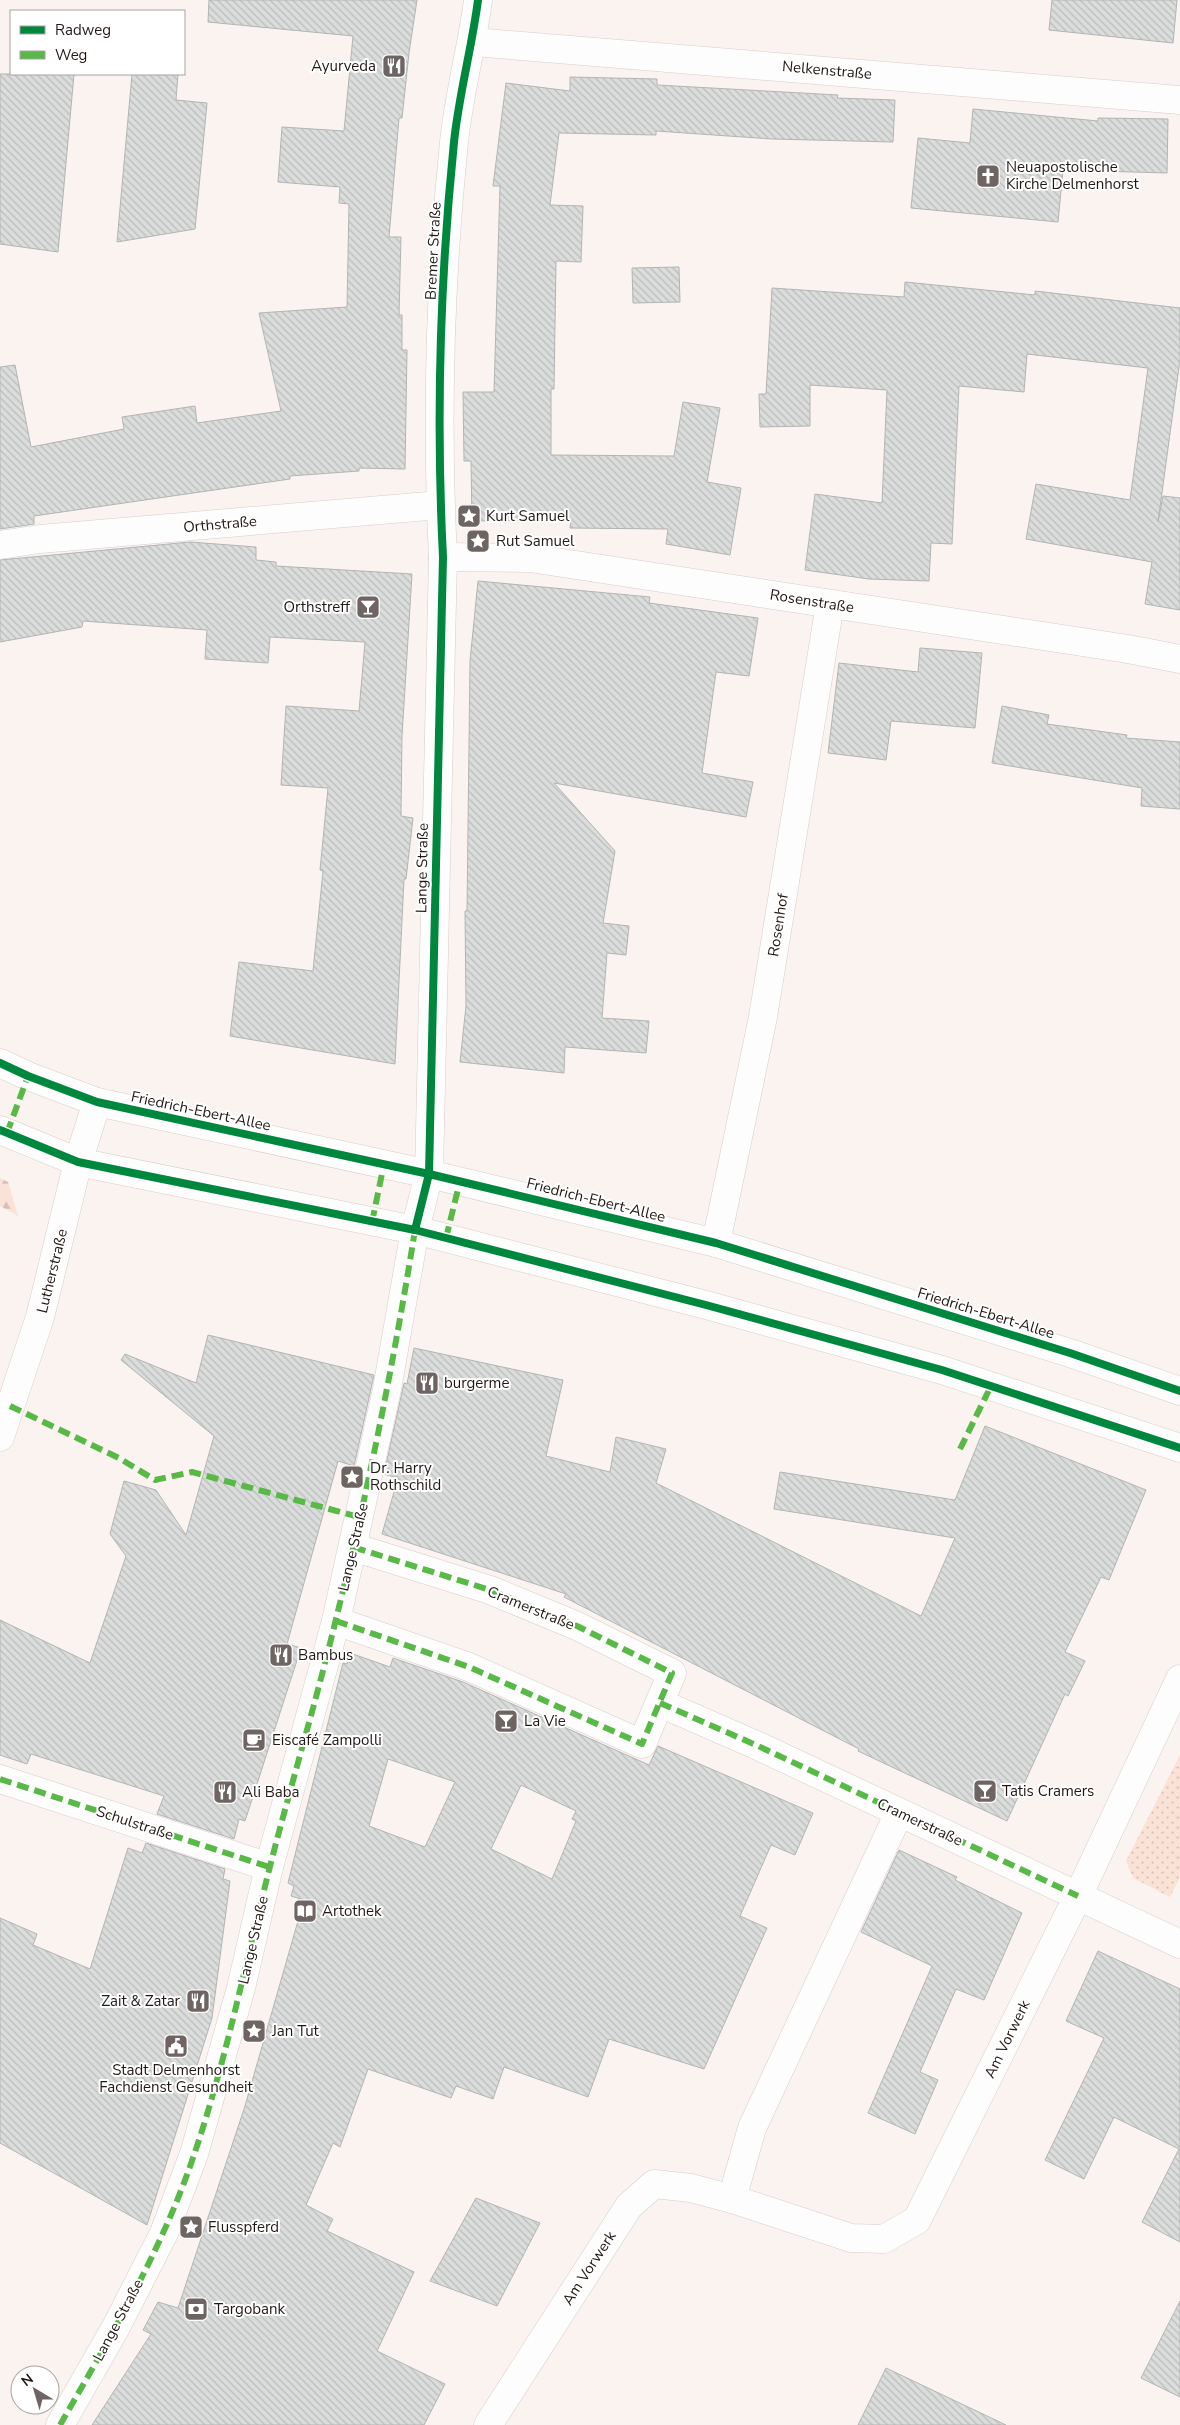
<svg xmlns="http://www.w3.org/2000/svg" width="1180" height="2425" viewBox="0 0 1180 2425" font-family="'Nunito Sans',sans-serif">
  <defs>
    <pattern id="grass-dots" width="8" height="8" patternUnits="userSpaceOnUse" patternTransform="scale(1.25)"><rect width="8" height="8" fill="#fbe2d6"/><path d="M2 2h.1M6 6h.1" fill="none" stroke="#d7c1b7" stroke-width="1.8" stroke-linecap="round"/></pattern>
    <pattern id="forest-firs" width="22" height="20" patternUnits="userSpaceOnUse" patternTransform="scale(1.25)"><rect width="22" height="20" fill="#fbe2d6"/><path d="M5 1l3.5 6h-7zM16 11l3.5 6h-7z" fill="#d7c1b7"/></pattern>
    <pattern id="building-back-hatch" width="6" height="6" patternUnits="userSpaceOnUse" patternTransform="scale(1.25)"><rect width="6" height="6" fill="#dadddc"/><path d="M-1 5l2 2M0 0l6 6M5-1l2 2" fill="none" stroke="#bbbdbc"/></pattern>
  </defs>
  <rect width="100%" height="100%" fill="#faf3f0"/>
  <path fill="url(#grass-dots)" d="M 1180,1755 L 1180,1877 L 1170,1897 L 1133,1878 L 1126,1861 Z"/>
  <path fill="url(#forest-firs)" d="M 0,1178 L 8,1182 L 18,1216 L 0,1206 Z"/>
  <g fill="url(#building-back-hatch)" stroke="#b2b5b4" fill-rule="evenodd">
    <path d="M 209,0 L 417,0 L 409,53 L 402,118 L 399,118 L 389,237 L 401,237 L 399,315 L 402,315 L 402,350 L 407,350 L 405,469 L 359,468 L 359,471 L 290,476 L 290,479 L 34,516 L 34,524 L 0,529 L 0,367 L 15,365 L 31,447 L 124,429 L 122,417 L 195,406 L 197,423 L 281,411 L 259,313 L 347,307 L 349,204 L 339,203 L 340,187 L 278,182 L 282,127 L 344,131 L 353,36 L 208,22 Z"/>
    <path d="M 1052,0 L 1177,0 L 1173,43 L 1049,30 Z"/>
    <path d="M 0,74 L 74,74 L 58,252 L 0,244 Z"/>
    <path d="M 132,74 L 178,74 L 176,100 L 207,103 L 195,229 L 117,242 Z"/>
    <path d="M 570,77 L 657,79 L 657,85 L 838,95 L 837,98 L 895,100 L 893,142 L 772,139 L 656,131 L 656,135 L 559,133 L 550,205 L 583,206 L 581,262 L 556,261 L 554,389 L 551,389 L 551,455 L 674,456 L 683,402 L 720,408 L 707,482 L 741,488 L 730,555 L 666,544 L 668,529 L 570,528 L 571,520 L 472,521 L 471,461 L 464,461 L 463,392 L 494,392 L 500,186 L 493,186 L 506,83 L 570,91 Z"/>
    <path d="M 973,109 L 1098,121 L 1098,118 L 1168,119 L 1167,173 L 1063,170 L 1058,222 L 911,208 L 918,138 L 970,143 Z"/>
    <path d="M 679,267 L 680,302 L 633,303 L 632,268 Z"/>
    <path d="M 905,282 L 1035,295 L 1035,291 L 1180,308 L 1180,360 L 1158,522 L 1163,496 L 1180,498 L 1180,610 L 1145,604 L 1152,562 L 1026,539 L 1036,484 L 1130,500 L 1148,368 L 1027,354 L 1024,392 L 959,386 L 952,544 L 931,543 L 929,581 L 869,579 L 805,570 L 815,494 L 882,503 L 887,390 L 810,385 L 810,426 L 760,427 L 759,394 L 766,394 L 772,288 L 904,297 Z"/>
    <path d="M 190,542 L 256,547 L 256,560 L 276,562 L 276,566 L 412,574 L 402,736 L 401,816 L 413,818 L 406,879 L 404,879 L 395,1064 L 230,1036 L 239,962 L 313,971 L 323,871 L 320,870 L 328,788 L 281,785 L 286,706 L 359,711 L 365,642 L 270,637 L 268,663 L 205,659 L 207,630 L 83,621 L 82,627 L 0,642 L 0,560 Z"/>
    <path d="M 478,581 L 650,597 L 649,603 L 758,618 L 749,676 L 716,672 L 702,773 L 753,782 L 746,817 L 554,783 L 615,851 L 603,923 L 629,926 L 626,955 L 607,953 L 602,1018 L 649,1021 L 646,1053 L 565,1047 L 564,1073 L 460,1062 L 466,1006 L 465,911 L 467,911 L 470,661 Z"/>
    <path d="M 920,648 L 982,653 L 975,728 L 891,721 L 886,760 L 828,753 L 839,663 L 918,672 Z"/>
    <path d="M 1002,706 L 1049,715 L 1047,724 L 1127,735 L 1126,738 L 1180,742 L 1180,809 L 1141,806 L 1142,788 L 992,763 Z"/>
    <path d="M 208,1335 L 374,1375 L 354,1466 L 338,1461 L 287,1644 L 301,1648 L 245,1821 L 239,1819 L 234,1839 L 157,1814 L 164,1796 L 31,1754 L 27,1764 L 0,1755 L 0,1620 L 90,1663 L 126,1556 L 110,1534 L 124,1481 L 156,1490 L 186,1535 L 214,1436 L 121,1360 L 125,1354 L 196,1383 Z"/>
    <path d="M 414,1348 L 563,1380 L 546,1456 L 610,1472 L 616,1437 L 666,1449 L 656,1483 L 921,1616 L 955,1538 L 774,1509 L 780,1472 L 955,1500 L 985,1426 L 1146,1490 L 1109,1580 L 1101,1577 L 1065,1652 L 1085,1661 L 1068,1696 L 1065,1694 L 1007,1821 L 858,1751 L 859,1749 L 564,1597 L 566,1594 L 382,1534 L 398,1478 L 384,1474 L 404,1383 L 407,1384 Z"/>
    <path d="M 350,1653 L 390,1667 L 393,1658 L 463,1682 L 649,1765 L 658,1746 L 813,1813 L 795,1855 L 771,1845 L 740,1916 L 767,1928 L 704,2069 L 609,2039 L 588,2097 L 504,2067 L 493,2099 L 456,2086 L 451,2098 L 368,2069 L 340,2147 L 333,2143 L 306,2205 L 333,2219 L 327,2231 L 414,2272 L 377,2351 L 445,2384 L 424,2425 L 92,2425 L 151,2334 L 143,2330 L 158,2302 L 178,2308 L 245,2106 L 304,1900 L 291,1896 L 294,1886 L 288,1883 L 343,1663 L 347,1664 ZM 388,1759 L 455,1782 L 425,1847 L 369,1826 ZM 521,1785 L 576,1811 L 572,1819 L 576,1821 L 552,1879 L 491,1849 Z"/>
    <path d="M 146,1843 L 225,1869 L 223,1879 L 230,1881 L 212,2018 L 147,2225 L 0,2143 L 0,1918 L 37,1934 L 33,1945 L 90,1969 L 128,1848 L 142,1853 Z"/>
    <path d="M 899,1850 L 957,1877 L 955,1880 L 1022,1913 L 984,2000 L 956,1989 L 920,2072 L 938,2080 L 915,2134 L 868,2113 L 932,1966 L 861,1932 Z"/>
    <path d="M 1098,1951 L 1180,1989 L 1180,2242 L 1142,2222 L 1179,2149 L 1114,2117 L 1084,2179 L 1045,2160 L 1104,2038 L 1066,2021 Z"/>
    <path d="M 476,2198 L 540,2223 L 497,2306 L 430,2281 Z"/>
    <path d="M 1180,2301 L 1180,2397 L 1141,2378 Z"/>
    <path d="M 886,2368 L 1006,2425 L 858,2425 Z"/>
  </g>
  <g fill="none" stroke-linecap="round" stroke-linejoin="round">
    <g stroke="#d6cdc9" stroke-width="29">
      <g id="street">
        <path d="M 473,42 L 1180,100"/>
        <path d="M 0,545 L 40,539 L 440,505"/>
        <path d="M 443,557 L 530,558 L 1128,649 L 1180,659"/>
        <path d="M 716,1243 L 763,1017 L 830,604"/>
        <path d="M 0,1437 L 40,1317 L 78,1162 L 97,1102"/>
        <path d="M 336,1621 L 469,1667 L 642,1744 L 672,1673 L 577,1626 L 490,1590 L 353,1547"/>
        <path d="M 660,1703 L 756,1745 L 1180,1944"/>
        <path d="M 0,1779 L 269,1867"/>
        <path d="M 732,2199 L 752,2128 L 899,1813"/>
        <path d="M 60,2425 L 116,2327 L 164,2233 L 194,2154 L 241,1988 L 269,1867 L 336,1621 L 387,1389 L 415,1230 L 429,1174 L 443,557 C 436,419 440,279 454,142 C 459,94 472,47 478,0"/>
        <path d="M 488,2425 L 629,2206 L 654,2184 L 691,2188 L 732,2199 L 851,2238 L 884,2239 L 917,2220 L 1078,1896 L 1180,1679"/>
      </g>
    </g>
    <g stroke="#d6cdc9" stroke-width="29">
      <g id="secondary">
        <path d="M 0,1063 L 28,1076 L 97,1102 L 429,1174 L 716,1243 L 1070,1353 L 1180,1391"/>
        <path d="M 0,1130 L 78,1162 L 415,1230 L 706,1305 L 942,1370 L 1180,1448"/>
      </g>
    </g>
    <use href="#street" stroke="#fefdfd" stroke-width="28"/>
    <use href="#secondary" stroke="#fefdfd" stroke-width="28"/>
    <g stroke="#58b947" stroke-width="6" stroke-dasharray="12 6" stroke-linecap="butt">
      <path d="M 7,1133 L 28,1076"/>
      <path d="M 372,1222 L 384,1164"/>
      <path d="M 446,1238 L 460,1181"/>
      <path d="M 10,1406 L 119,1458 L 155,1480 L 192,1472 L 359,1517"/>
      <path d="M 960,1449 L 991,1386"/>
      <path d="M 336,1621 L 469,1667 L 642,1744 L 672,1673 L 577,1626 L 490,1590 L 353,1547"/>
      <path d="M 660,1703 L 756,1745 L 1078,1896"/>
      <path d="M 0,1779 L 269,1867"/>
      <path d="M 60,2425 C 110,2338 162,2250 194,2155 C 230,2049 250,1939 279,1832 C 298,1761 319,1690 336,1619 C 368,1491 394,1361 415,1230"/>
    </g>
    <g stroke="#fff" stroke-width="11">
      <g id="cycleway">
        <path d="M 0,1063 L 28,1076 L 97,1102 L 429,1174 L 716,1243 L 1070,1353 L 1180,1391"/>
        <path d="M 0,1130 L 78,1162 L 415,1230 L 706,1305 L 942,1370 L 1180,1448"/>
        <path d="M 415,1230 L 429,1174 L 443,557 C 436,419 440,279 454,142 C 459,94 472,47 478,0"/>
      </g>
    </g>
    <use href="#cycleway" stroke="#00873e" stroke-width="8"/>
  </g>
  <defs>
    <g id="restaurant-square" transform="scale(1.25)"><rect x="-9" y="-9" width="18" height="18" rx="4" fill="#6e6562" stroke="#fff"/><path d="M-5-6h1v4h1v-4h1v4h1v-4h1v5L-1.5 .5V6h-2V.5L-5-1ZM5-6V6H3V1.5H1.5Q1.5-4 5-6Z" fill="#fff"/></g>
    <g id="church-square" transform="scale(1.25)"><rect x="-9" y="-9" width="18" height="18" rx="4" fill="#6e6562" stroke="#fff"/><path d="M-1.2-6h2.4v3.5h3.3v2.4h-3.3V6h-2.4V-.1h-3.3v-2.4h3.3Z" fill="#fff"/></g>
    <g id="sight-square" transform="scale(1.25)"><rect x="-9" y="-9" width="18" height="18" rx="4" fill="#6e6562" stroke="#fff"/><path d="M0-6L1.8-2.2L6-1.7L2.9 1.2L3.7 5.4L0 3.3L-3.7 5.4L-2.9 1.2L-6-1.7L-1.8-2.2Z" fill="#fff"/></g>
    <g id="bar-square" transform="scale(1.25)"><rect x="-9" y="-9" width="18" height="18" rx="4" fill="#6e6562" stroke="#fff"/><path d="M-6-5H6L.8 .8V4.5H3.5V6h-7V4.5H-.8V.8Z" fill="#fff"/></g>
    <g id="cafe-square" transform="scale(1.25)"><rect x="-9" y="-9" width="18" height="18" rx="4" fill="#6e6562" stroke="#fff"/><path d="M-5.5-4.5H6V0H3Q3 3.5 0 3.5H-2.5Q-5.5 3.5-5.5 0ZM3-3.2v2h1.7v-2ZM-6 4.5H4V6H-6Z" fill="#fff"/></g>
    <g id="library-square" transform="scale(1.25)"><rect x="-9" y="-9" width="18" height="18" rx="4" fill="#6e6562" stroke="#fff"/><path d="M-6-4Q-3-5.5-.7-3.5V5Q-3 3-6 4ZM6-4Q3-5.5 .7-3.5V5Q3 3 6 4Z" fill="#fff"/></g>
    <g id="civic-square" transform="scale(1.25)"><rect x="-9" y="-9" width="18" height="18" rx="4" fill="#6e6562" stroke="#fff"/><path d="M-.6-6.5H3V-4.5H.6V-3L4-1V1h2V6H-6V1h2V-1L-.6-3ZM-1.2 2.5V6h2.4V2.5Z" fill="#fff"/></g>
    <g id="bank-square" transform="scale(1.25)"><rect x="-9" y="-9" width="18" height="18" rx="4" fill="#6e6562" stroke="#fff"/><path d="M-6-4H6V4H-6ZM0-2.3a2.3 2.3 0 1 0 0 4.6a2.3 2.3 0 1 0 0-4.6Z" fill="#fff"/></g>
  </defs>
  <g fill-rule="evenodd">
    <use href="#restaurant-square" x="394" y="66"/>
    <use href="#church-square" x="988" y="176"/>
    <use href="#sight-square" x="469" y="516"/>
    <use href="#sight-square" x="478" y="541"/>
    <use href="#bar-square" x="368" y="607"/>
    <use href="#restaurant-square" x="427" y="1383"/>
    <use href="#sight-square" x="352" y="1477"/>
    <use href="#restaurant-square" x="281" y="1655"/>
    <use href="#bar-square" x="506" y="1721"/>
    <use href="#cafe-square" x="254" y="1740"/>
    <use href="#bar-square" x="985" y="1791"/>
    <use href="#restaurant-square" x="225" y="1792"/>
    <use href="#library-square" x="305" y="1911"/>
    <use href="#restaurant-square" x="198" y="2001"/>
    <use href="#sight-square" x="254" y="2031"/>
    <use href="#civic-square" x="176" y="2046"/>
    <use href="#sight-square" x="191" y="2227"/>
    <use href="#bank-square" x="196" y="2309"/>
  </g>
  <g text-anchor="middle" stroke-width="4" stroke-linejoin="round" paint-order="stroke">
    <g font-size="15" fill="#221915" stroke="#fff" text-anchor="start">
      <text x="376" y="71" text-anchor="end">Ayurveda</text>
      <text x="1006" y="172">Neuapostolische<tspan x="1006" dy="17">Kirche Delmenhorst</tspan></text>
      <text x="486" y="521">Kurt Samuel</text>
      <text x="496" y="546">Rut Samuel</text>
      <text x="350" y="612" text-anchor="end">Orthstreff</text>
      <text x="444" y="1388">burgerme</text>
      <text x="370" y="1473">Dr. Harry<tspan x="370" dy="17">Rothschild</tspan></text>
      <text x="298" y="1660">Bambus</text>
      <text x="524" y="1726">La Vie</text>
      <text x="272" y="1745">Eiscafé Zampolli</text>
      <text x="1002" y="1796">Tatis Cramers</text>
      <text x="242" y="1797">Ali Baba</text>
      <text x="322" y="1916">Artothek</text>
      <text x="180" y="2006" text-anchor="end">Zait &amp; Zatar</text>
      <text x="272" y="2036">Jan Tut</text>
      <text x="176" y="2075" text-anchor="middle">Stadt Delmenhorst<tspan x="176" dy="17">Fachdienst Gesundheit</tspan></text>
      <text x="208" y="2232">Flusspferd</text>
      <text x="214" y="2314">Targobank</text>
    </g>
    <g font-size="15" fill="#221915" stroke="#fff">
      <text transform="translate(827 70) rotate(5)" y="5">Nelkenstraße</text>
      <text transform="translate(433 251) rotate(-87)" y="5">Bremer Straße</text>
      <text transform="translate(220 524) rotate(-5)" y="5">Orthstraße</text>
      <text transform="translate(812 601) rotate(9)" y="5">Rosenstraße</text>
      <text transform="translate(422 868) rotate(-89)" y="5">Lange Straße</text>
      <text transform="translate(778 925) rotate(-81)" y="5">Rosenhof</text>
      <text transform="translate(201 1111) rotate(12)" y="5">Friedrich-Ebert-Allee</text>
      <text transform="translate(596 1200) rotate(14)" y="5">Friedrich-Ebert-Allee</text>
      <text transform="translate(52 1271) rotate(-76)" y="5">Lutherstraße</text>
      <text transform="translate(986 1313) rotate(17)" y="5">Friedrich-Ebert-Allee</text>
      <text transform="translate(353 1547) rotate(-77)" y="5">Lange Straße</text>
      <text transform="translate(531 1608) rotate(22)" y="5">Cramerstraße</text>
      <text transform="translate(920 1822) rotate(25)" y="5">Cramerstraße</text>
      <text transform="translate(135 1823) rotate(18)" y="5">Schulstraße</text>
      <text transform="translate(253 1940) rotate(-77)" y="5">Lange Straße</text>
      <text transform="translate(1007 2039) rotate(-64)" y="5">Am Vorwerk</text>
      <text transform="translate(589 2268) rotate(-57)" y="5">Am Vorwerk</text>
      <text transform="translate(118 2320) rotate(-62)" y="5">Lange Straße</text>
    </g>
  </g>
  <rect x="10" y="10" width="175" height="65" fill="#ffffff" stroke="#a7a3a1"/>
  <rect x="20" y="26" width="25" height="8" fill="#00873e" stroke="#a7a3a1"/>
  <text x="55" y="35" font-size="15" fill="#221915">Radweg</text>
  <rect x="20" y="51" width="25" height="8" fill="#58b947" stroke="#a7a3a1"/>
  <text x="55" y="60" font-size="15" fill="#221915">Weg</text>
  <g transform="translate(35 2390) rotate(322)"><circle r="24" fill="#ffffff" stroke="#a7a3a1"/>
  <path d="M0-4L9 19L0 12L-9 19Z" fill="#6e6562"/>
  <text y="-8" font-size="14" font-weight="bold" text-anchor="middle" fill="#221915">N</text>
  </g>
</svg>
